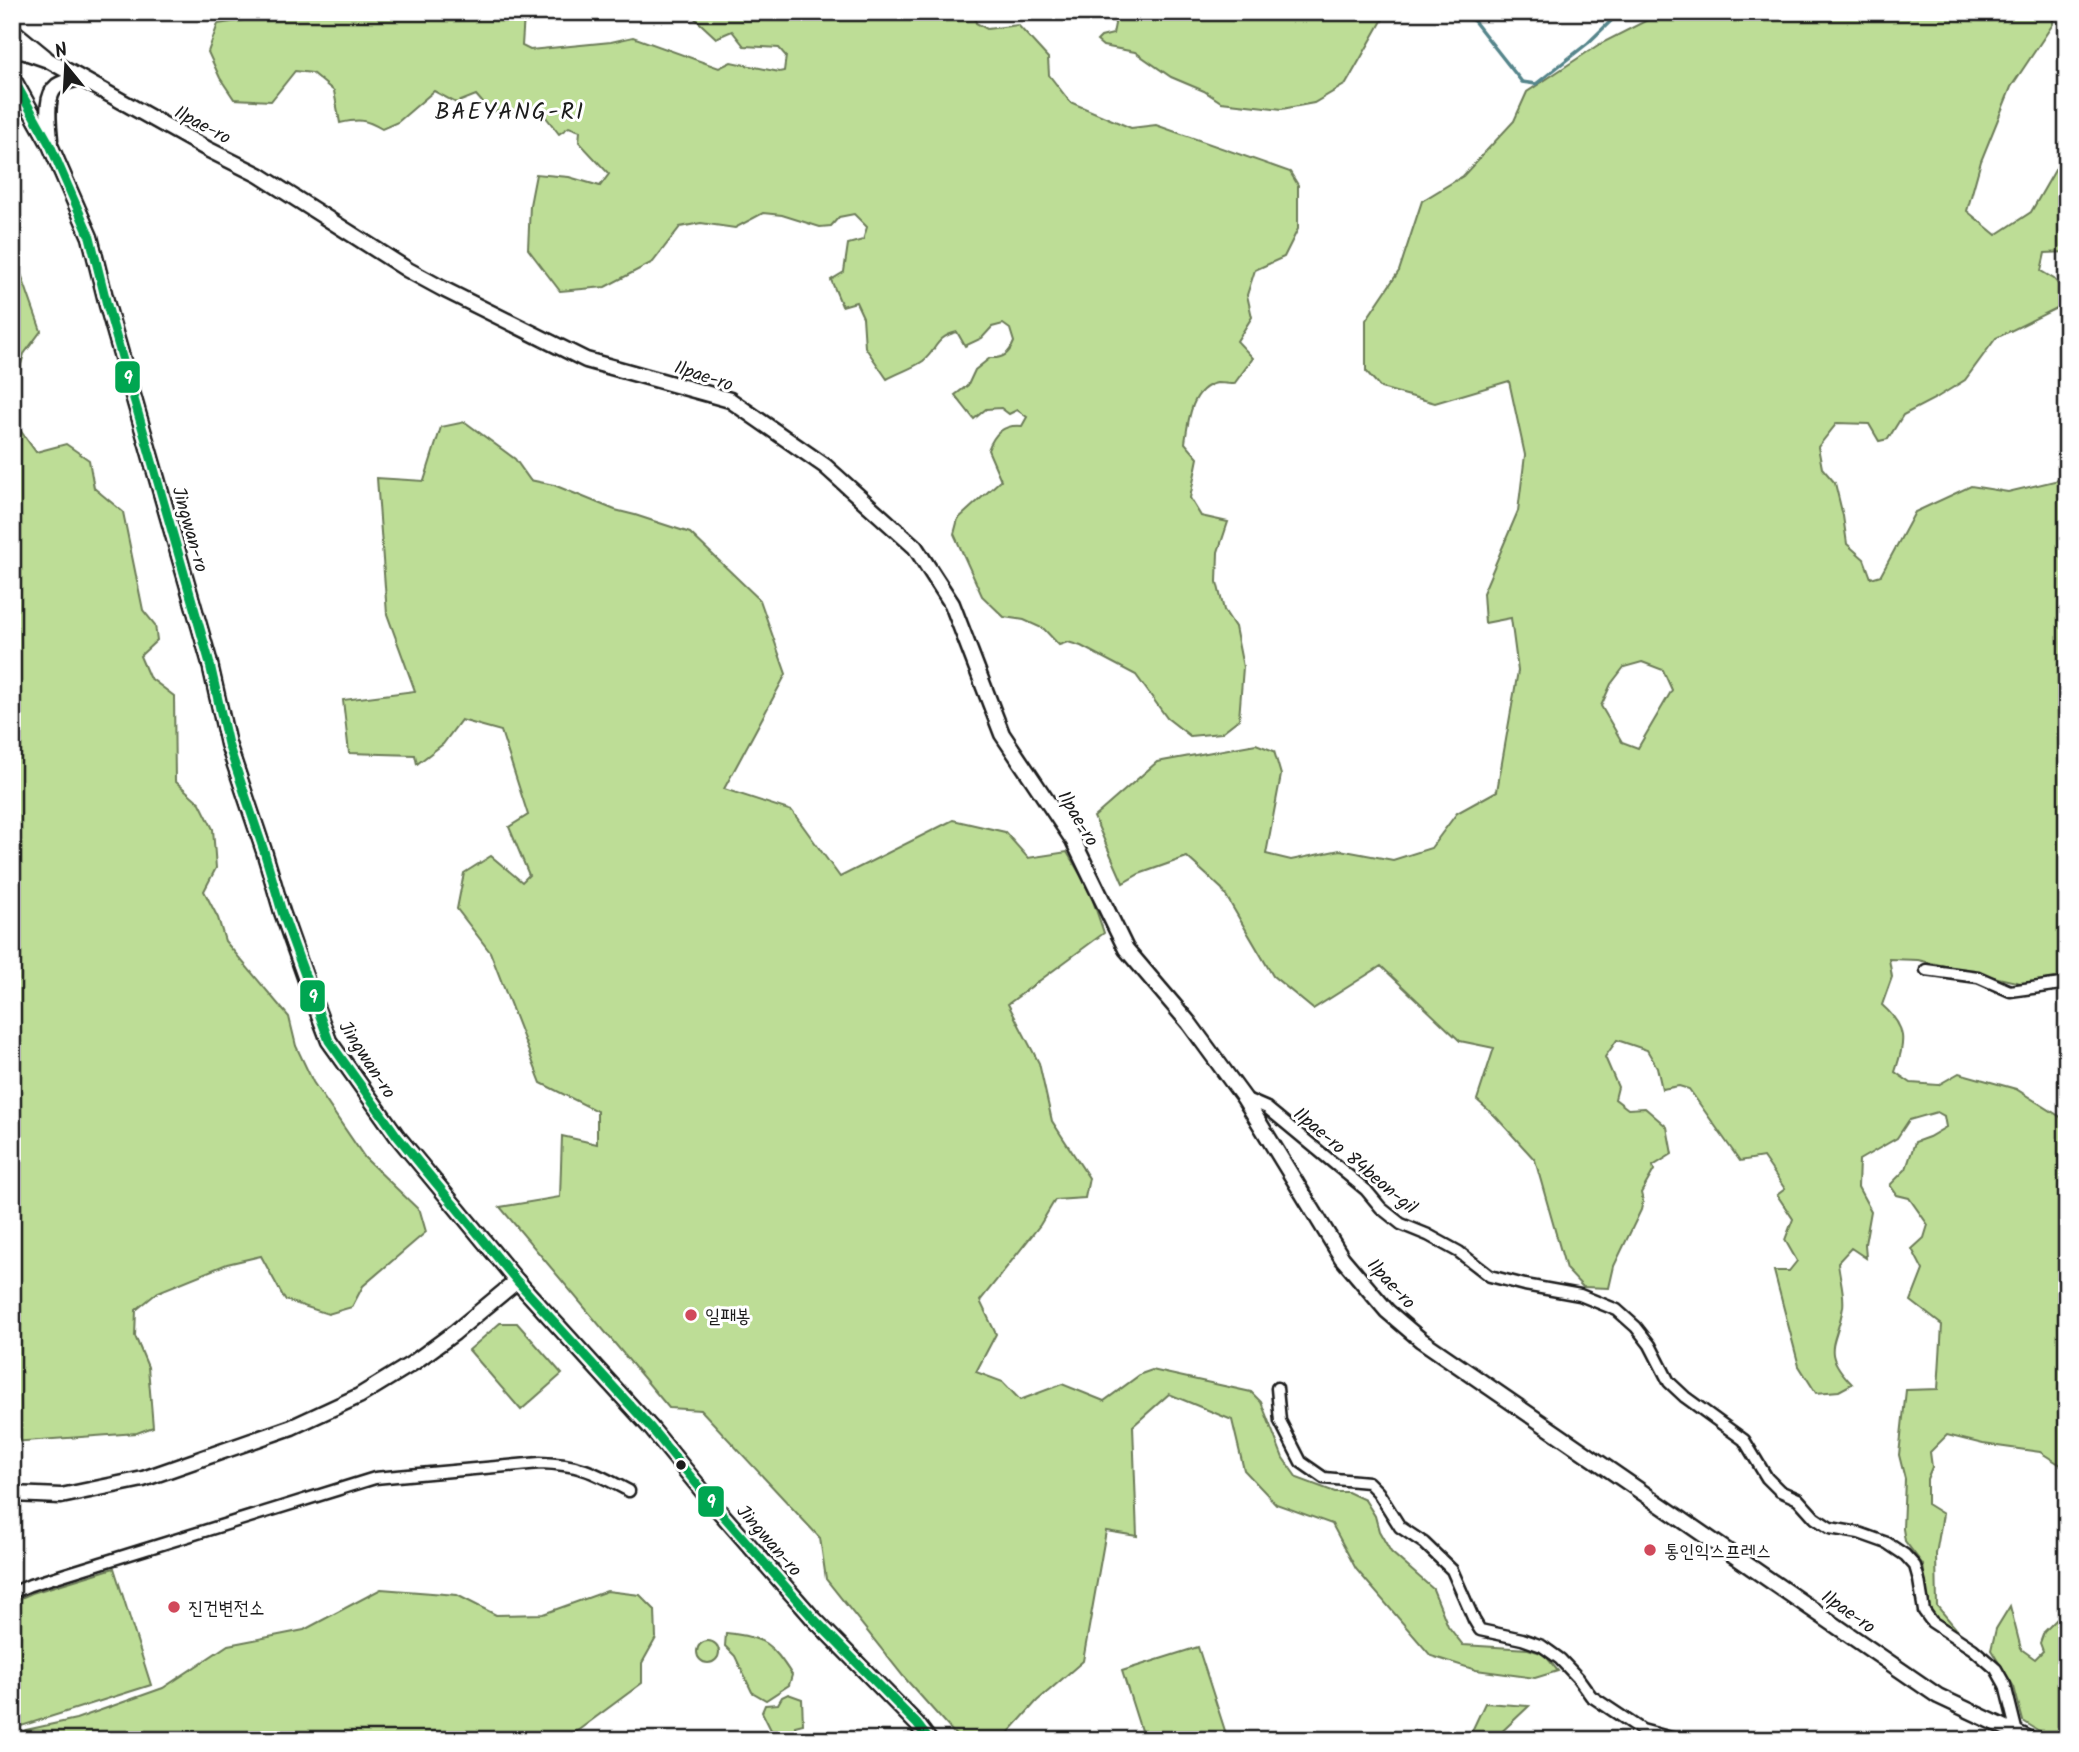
<svg xmlns="http://www.w3.org/2000/svg" width="2079" height="1752" viewBox="0 0 2079 1752" font-family="Kalam,'Poor Story',sans-serif">
  <rect width="100%" height="100%" fill="#fff"/>
  <filter id="ink" filterUnits="userSpaceOnUse"><feTurbulence type="fractalNoise" baseFrequency=".0143" numOctaves="2"/><feDisplacementMap in="SourceGraphic" scale="14" xChannelSelector="R" yChannelSelector="G"/><feConvolveMatrix kernelMatrix="1 2 1 2 8 2 1 2 1" color-interpolation-filters="sRGB"/></filter>
  <g filter="url(#ink)">
    <g fill="#bddd96" stroke="#6c7c59" stroke-width="2" fill-rule="evenodd">
      <path d="M 267,12 L 511,12 L 524,15 L 522,46 L 530,50 L 611,42 L 633,37 L 719,68 L 731,62 L 779,72 L 784,71 L 786,56 L 779,48 L 744,46 L 732,31 L 716,38 L 688,12 L 974,12 L 976,23 L 987,29 L 1018,25 L 1048,58 L 1049,75 L 1070,102 L 1131,128 L 1156,125 L 1290,172 L 1298,185 L 1298,229 L 1284,257 L 1255,270 L 1247,295 L 1252,317 L 1237,341 L 1253,358 L 1234,384 C 1229,384 1222,383 1217,383 C 1191,388 1188,421 1185,443 L 1198,458 L 1190,498 L 1201,516 L 1228,522 L 1218,552 L 1217,582 L 1224,610 L 1235,627 L 1243,667 L 1239,719 L 1221,733 L 1190,736 L 1167,718 L 1136,675 L 1081,646 L 1068,642 L 1059,645 L 1044,629 L 1024,620 L 1004,617 L 982,596 L 954,534 L 958,519 L 1001,480 L 988,450 C 994,434 1003,424 1022,426 L 1027,417 L 1017,410 L 1009,414 L 1001,408 L 986,409 L 974,419 L 955,395 L 968,385 L 975,370 L 990,358 C 1003,359 1009,354 1014,342 L 1010,329 L 1003,324 L 992,327 L 982,338 L 965,346 L 957,332 C 935,337 937,350 923,361 C 913,368 898,373 887,379 L 865,347 L 863,317 L 856,302 L 842,306 L 831,280 L 844,272 L 848,244 L 863,240 L 867,227 L 854,214 L 839,217 L 831,226 L 820,227 L 782,215 L 763,213 L 735,228 L 701,223 L 680,227 L 653,262 L 605,287 L 560,291 L 528,249 L 530,205 L 536,174 L 569,177 L 600,186 L 609,174 L 579,142 L 580,131 L 569,127 L 559,134 L 542,112 L 490,111 L 476,95 L 456,103 L 434,91 L 398,122 L 382,129 C 365,119 359,119 340,123 L 334,91 L 312,73 L 295,71 L 271,101 L 234,99 L 220,78 L 208,52 L 218,24 L 251,19 Z"/>
      <path d="M 1112,12 L 1387,12 L 1346,84 L 1314,103 L 1282,109 L 1221,102 L 1204,91 L 1171,77 L 1135,52 L 1103,46 L 1097,41 L 1101,37 L 1113,34 L 1115,24 Z"/>
      <path d="M 1663,12 L 2053,12 L 2053,24 L 2011,87 L 1981,161 L 1967,211 L 1996,235 L 2031,212 L 2062,158 L 2067,154 L 2067,252 L 2045,253 L 2041,271 L 2054,279 L 2067,294 L 2067,303 L 1996,338 L 1965,380 L 1936,398 L 1903,415 L 1888,439 L 1879,441 L 1869,424 L 1837,423 L 1818,447 L 1822,468 L 1835,483 L 1843,516 L 1847,544 L 1864,559 L 1871,578 L 1881,575 L 1915,512 L 1971,486 L 2008,492 L 2067,478 L 2067,980 L 2025,984 L 1918,960 L 1889,959 L 1892,977 L 1882,1005 C 1908,1028 1905,1041 1895,1072 L 1911,1083 L 1938,1085 L 1959,1073 L 2016,1089 L 2067,1121 L 2067,1469 L 2040,1452 L 1983,1444 L 1947,1435 L 1930,1452 L 1932,1467 L 1927,1479 L 1927,1504 L 1943,1514 L 1936,1554 L 1937,1606 L 1963,1637 L 1937,1618 L 1929,1606 L 1923,1565 L 1905,1541 L 1903,1529 L 1905,1479 L 1899,1455 L 1906,1390 L 1938,1389 L 1942,1325 L 1911,1301 L 1923,1270 L 1912,1249 L 1924,1238 L 1928,1225 L 1909,1198 L 1897,1195 L 1890,1185 L 1906,1169 L 1915,1142 L 1929,1137 L 1946,1127 L 1944,1116 L 1937,1112 L 1909,1120 L 1897,1138 L 1859,1160 L 1858,1187 L 1871,1211 L 1865,1244 L 1866,1258 L 1851,1248 L 1838,1262 C 1839,1276 1845,1293 1843,1307 C 1837,1345 1819,1350 1852,1384 L 1839,1391 L 1816,1393 L 1799,1366 L 1774,1271 L 1789,1271 L 1797,1261 L 1785,1240 L 1793,1219 L 1777,1195 L 1785,1189 L 1763,1157 L 1740,1161 L 1689,1089 L 1679,1086 L 1662,1089 L 1657,1067 L 1647,1050 L 1617,1040 L 1605,1057 L 1618,1087 L 1615,1099 L 1628,1109 L 1645,1108 L 1667,1127 L 1672,1154 L 1653,1166 L 1654,1170 L 1641,1193 L 1643,1201 L 1641,1210 L 1614,1266 L 1609,1288 L 1583,1287 L 1566,1269 L 1535,1160 L 1496,1117 L 1477,1100 L 1494,1048 L 1460,1041 L 1381,966 L 1313,1009 L 1273,976 L 1222,889 L 1187,857 L 1139,874 L 1123,883 L 1094,817 L 1157,762 L 1256,744 L 1274,751 L 1281,775 L 1266,854 L 1291,860 L 1340,850 L 1393,860 L 1431,848 L 1457,813 L 1497,791 L 1518,671 L 1511,618 L 1485,623 L 1483,593 L 1518,511 L 1525,455 L 1509,381 L 1435,403 L 1381,388 L 1366,371 L 1366,320 L 1399,271 L 1422,201 L 1463,176 L 1514,121 L 1527,92 L 1598,45 ZM 1642,662 L 1663,670 L 1672,690 L 1638,748 L 1622,742 L 1601,706 L 1611,684 L 1624,667 Z"/>
      <path d="M 12,270 L 21,274 L 41,331 L 24,354 L 12,396 Z"/>
      <path d="M 12,419 L 36,452 L 66,444 L 89,460 L 94,488 L 123,512 L 143,610 L 155,625 L 157,640 L 140,656 L 149,677 L 174,696 L 175,781 L 200,803 L 213,829 L 216,868 L 204,891 L 218,918 L 225,941 L 289,1017 L 296,1046 L 313,1082 L 365,1158 L 420,1211 L 426,1232 L 363,1286 L 352,1307 L 328,1314 L 285,1300 L 261,1256 L 227,1264 L 158,1292 L 136,1310 L 135,1336 L 148,1367 L 153,1427 L 137,1433 L 12,1442 Z"/>
      <path d="M 465,422 L 515,459 L 530,480 L 554,485 L 615,510 L 635,515 L 690,533 L 760,600 L 786,674 L 724,789 L 792,811 L 840,877 L 953,820 L 1005,832 L 1028,858 L 1067,852 L 1089,889 L 1104,933 L 1008,1004 L 1039,1063 L 1052,1121 L 1089,1178 L 1085,1198 L 1055,1200 L 1040,1225 L 980,1301 L 996,1334 L 976,1372 L 1003,1382 L 1020,1400 L 1062,1384 L 1104,1401 L 1141,1374 L 1152,1370 L 1251,1392 L 1261,1402 L 1283,1458 L 1297,1478 L 1335,1492 L 1348,1492 L 1365,1500 L 1375,1516 L 1379,1531 L 1391,1552 L 1433,1589 L 1448,1626 L 1463,1645 L 1528,1649 L 1544,1654 L 1558,1671 L 1535,1678 L 1476,1670 L 1431,1656 L 1356,1569 L 1332,1524 L 1276,1504 L 1244,1470 L 1232,1420 L 1169,1394 L 1133,1426 L 1137,1536 L 1106,1531 L 1083,1661 L 1037,1701 L 1002,1740 L 960,1740 L 903,1676 L 826,1579 L 820,1538 L 701,1410 L 669,1408 L 500,1207 L 560,1197 L 562,1136 L 597,1144 L 597,1111 L 541,1083 L 490,952 L 457,909 L 464,873 L 491,856 L 522,882 L 529,875 L 509,827 L 528,815 L 501,731 L 461,720 L 443,744 L 417,764 L 415,755 L 349,753 L 343,700 L 415,691 L 387,614 L 377,478 L 424,481 L 441,427 Z"/>
      <path d="M 500,1323 L 517,1323 L 562,1374 L 521,1410 L 469,1350 Z"/>
      <path d="M 114,1568 L 151,1685 L 12,1729 L 12,1602 L 32,1593 Z"/>
      <path d="M 381,1589 L 457,1595 L 496,1615 L 543,1614 L 607,1591 L 640,1595 L 655,1610 L 656,1638 L 642,1663 L 642,1683 L 565,1740 L 12,1740 L 12,1738 L 26,1730 L 76,1719 L 163,1688 L 228,1645 L 304,1630 Z"/>
      <path d="M 2010,1606 L 2021,1649 L 2035,1659 L 2043,1651 L 2040,1643 L 2044,1632 L 2067,1609 L 2067,1740 C 2051,1740 2036,1729 2023,1721 L 2014,1687 L 1991,1650 L 1996,1629 Z"/>
      <path d="M 726,1633 C 765,1637 771,1643 792,1675 L 789,1685 L 766,1700 L 752,1692 L 735,1656 L 725,1646 Z"/>
      <circle cx="708" cy="1652" r="11"/>
      <path d="M 1198,1647 L 1228,1740 L 1144,1740 L 1122,1671 Z"/>
      <path d="M 788,1694 L 802,1699 L 803,1724 L 795,1726 L 797,1740 L 776,1740 L 762,1712 L 765,1705 L 778,1704 L 782,1697 Z"/>
      <path d="M 1485,1703 L 1529,1706 L 1493,1740 L 1460,1740 L 1471,1733 Z"/>
    </g>
    <g fill="none" stroke-linecap="round" stroke-linejoin="round">
      <path stroke="#55858b" stroke-width="3.5" d="M 1459,12 L 1474,21 L 1522,82 L 1536,84 L 1588,43 L 1616,16 L 1633,12"/>
      <g stroke="#1c1c1c" stroke-width="15">
        <g id="street">
          <path d="M 1926,970 L 1978,977 L 2010,991 L 2061,984 L 2067,986"/>
          <path d="M 1244,1098 L 1267,1108 L 1366,1190 L 1381,1208 L 1401,1224 L 1428,1235 L 1459,1252 L 1490,1276 L 1525,1285 L 1580,1295 L 1617,1310 L 1636,1327 L 1650,1345 L 1669,1382 L 1685,1397 L 1744,1440 L 1767,1478 L 1780,1491 L 1798,1499 L 1815,1518 L 1830,1528 L 1859,1533 L 1887,1543 L 1905,1555 L 1915,1566 L 1919,1580 L 1924,1611 L 1932,1622 L 1973,1649 L 1996,1669 L 2005,1685 L 2017,1733"/>
          <path d="M 1277,1388 L 1280,1421 L 1301,1462 L 1324,1478 L 1368,1482 L 1378,1492 L 1400,1527 L 1424,1543 L 1452,1570 L 1474,1620 L 1480,1630 L 1522,1639 L 1542,1646 L 1560,1659 L 1578,1678 L 1591,1696 L 1642,1730 L 1679,1740"/>
          <path d="M 12,1593 L 30,1585 L 375,1478 L 540,1463 C 581,1464 595,1473 629,1491"/>
        </g>
      </g>
      <g stroke="#1c1c1c" stroke-width="19">
        <g id="secondary">
          <path d="M 12,30 L 45,57"/>
          <path d="M 12,54 L 22,51 L 48,60 L 209,150 L 259,175 L 408,270 L 443,289 L 586,360 L 730,400 L 825,466 L 915,547 L 952,604 L 1002,734 L 1073,840 L 1126,949 L 1189,1023 L 1244,1098 L 1342,1258 L 1387,1311 L 1421,1340 L 1938,1696 L 2032,1740"/>
          <path d="M 12,77 L 50,145 L 90,237 L 107,305 L 209,660 L 228,744 L 264,851 L 282,912 L 311,994 L 329,1041 L 397,1136 L 517,1281 L 651,1428 L 713,1504 L 812,1617 L 917,1724 L 929,1740"/>
          <path d="M 50,140 C 49,125 44,96 57,86 C 63,82 72,80 79,78"/>
          <path d="M 12,1494 L 61,1496 L 143,1479 L 292,1427 L 359,1396 L 413,1363 L 454,1333 L 517,1281"/>
        </g>
      </g>
      <use href="#street" stroke="#fff" stroke-width="10"/>
      <use href="#secondary" stroke="#fff" stroke-width="14"/>
      <g stroke="#fff" stroke-width="14">
        <path id="bus-1" d="M 12,77 L 50,145 L 90,237 L 107,305 L 209,660 L 228,744 L 264,851 L 282,912 L 329,1041 L 397,1136 L 517,1281 L 651,1428 L 713,1504 L 812,1617 L 917,1724 L 929,1740"/>
      </g>
      <use href="#bus-1" stroke="#00a651" stroke-width="9"/>
    </g>
  </g>
  <g fill="#d1495b" stroke="#fff" stroke-width="2.5">
    <circle cx="691" cy="1315" r="7"/>
    <circle cx="1650" cy="1550" r="7"/>
    <circle cx="174" cy="1607" r="7"/>
  </g>
  <circle fill="#1c1c1c" stroke="#fff" stroke-width="2.5" cx="681" cy="1465" r="6"/>
  <g text-anchor="middle" stroke-width="6" stroke-linejoin="round" paint-order="stroke">
    <g font-size="19" fill="#1c1c1c" stroke="#fff">
      <text transform="translate(203 124) rotate(28)" y="7">Ilpae-ro</text>
      <text transform="translate(704 375) rotate(18)" y="7">Ilpae-ro</text>
      <text transform="translate(191 529) rotate(74)" y="7">Jingwan-ro</text>
      <text transform="translate(1079 818) rotate(59)" y="7">Ilpae-ro</text>
      <text transform="translate(368 1059) rotate(57)" y="7">Jingwan-ro</text>
      <text transform="translate(1356 1160) rotate(40)" y="7">Ilpae-ro 84beon-gil</text>
      <text transform="translate(1392 1283) rotate(47)" y="7">Ilpae-ro</text>
      <text transform="translate(770 1540) rotate(49)" y="7">Jingwan-ro</text>
      <text transform="translate(1849 1611) rotate(35)" y="7">Ilpae-ro</text>
    </g>
    <g font-size="19" fill="#1c1c1c" stroke="#fff" text-anchor="start">
      <text x="705" y="1322">일패봉</text>
      <text x="1664" y="1557">통인익스프레스</text>
      <text x="188" y="1614">진건변전소</text>
    </g>
    <g font-size="23" letter-spacing="2" fill="#1c1c1c" stroke="#fff">
      <text x="510" y="119">BAEYANG-RI</text>
    </g>
  </g>
  <g stroke="#fff" stroke-width="2.5">
    <rect x="114" y="360" width="27" height="34" rx="7" fill="#00a651"/>
    <rect x="299" y="979" width="27" height="34" rx="7" fill="#00a651"/>
    <rect x="697" y="1485" width="28" height="33" rx="7" fill="#00a651"/>
  </g>
  <g font-size="19" text-anchor="middle" font-weight="bold" fill="#fff">
    <text x="128" y="384">9</text>
    <text x="313" y="1003">9</text>
    <text x="711" y="1508">9</text>
  </g>
  <rect width="2079" height="1752" fill="none" stroke="#fff" stroke-width="42"/>
  <rect x="21" y="21" width="2037" height="1710" fill="none" stroke="#1c1c1c" stroke-width="2.5" filter="url(#ink)"/>
  <g transform="translate(66 66) rotate(342)" stroke="#ffffff" stroke-width="5" paint-order="stroke">
  <path d="M0-5L12 26L0 18L-12 26Z" fill="#1c1c1c"/>
  <text y="-10" font-size="19" font-weight="bold" text-anchor="middle" fill="#1c1c1c">N</text>
  </g>
</svg>
